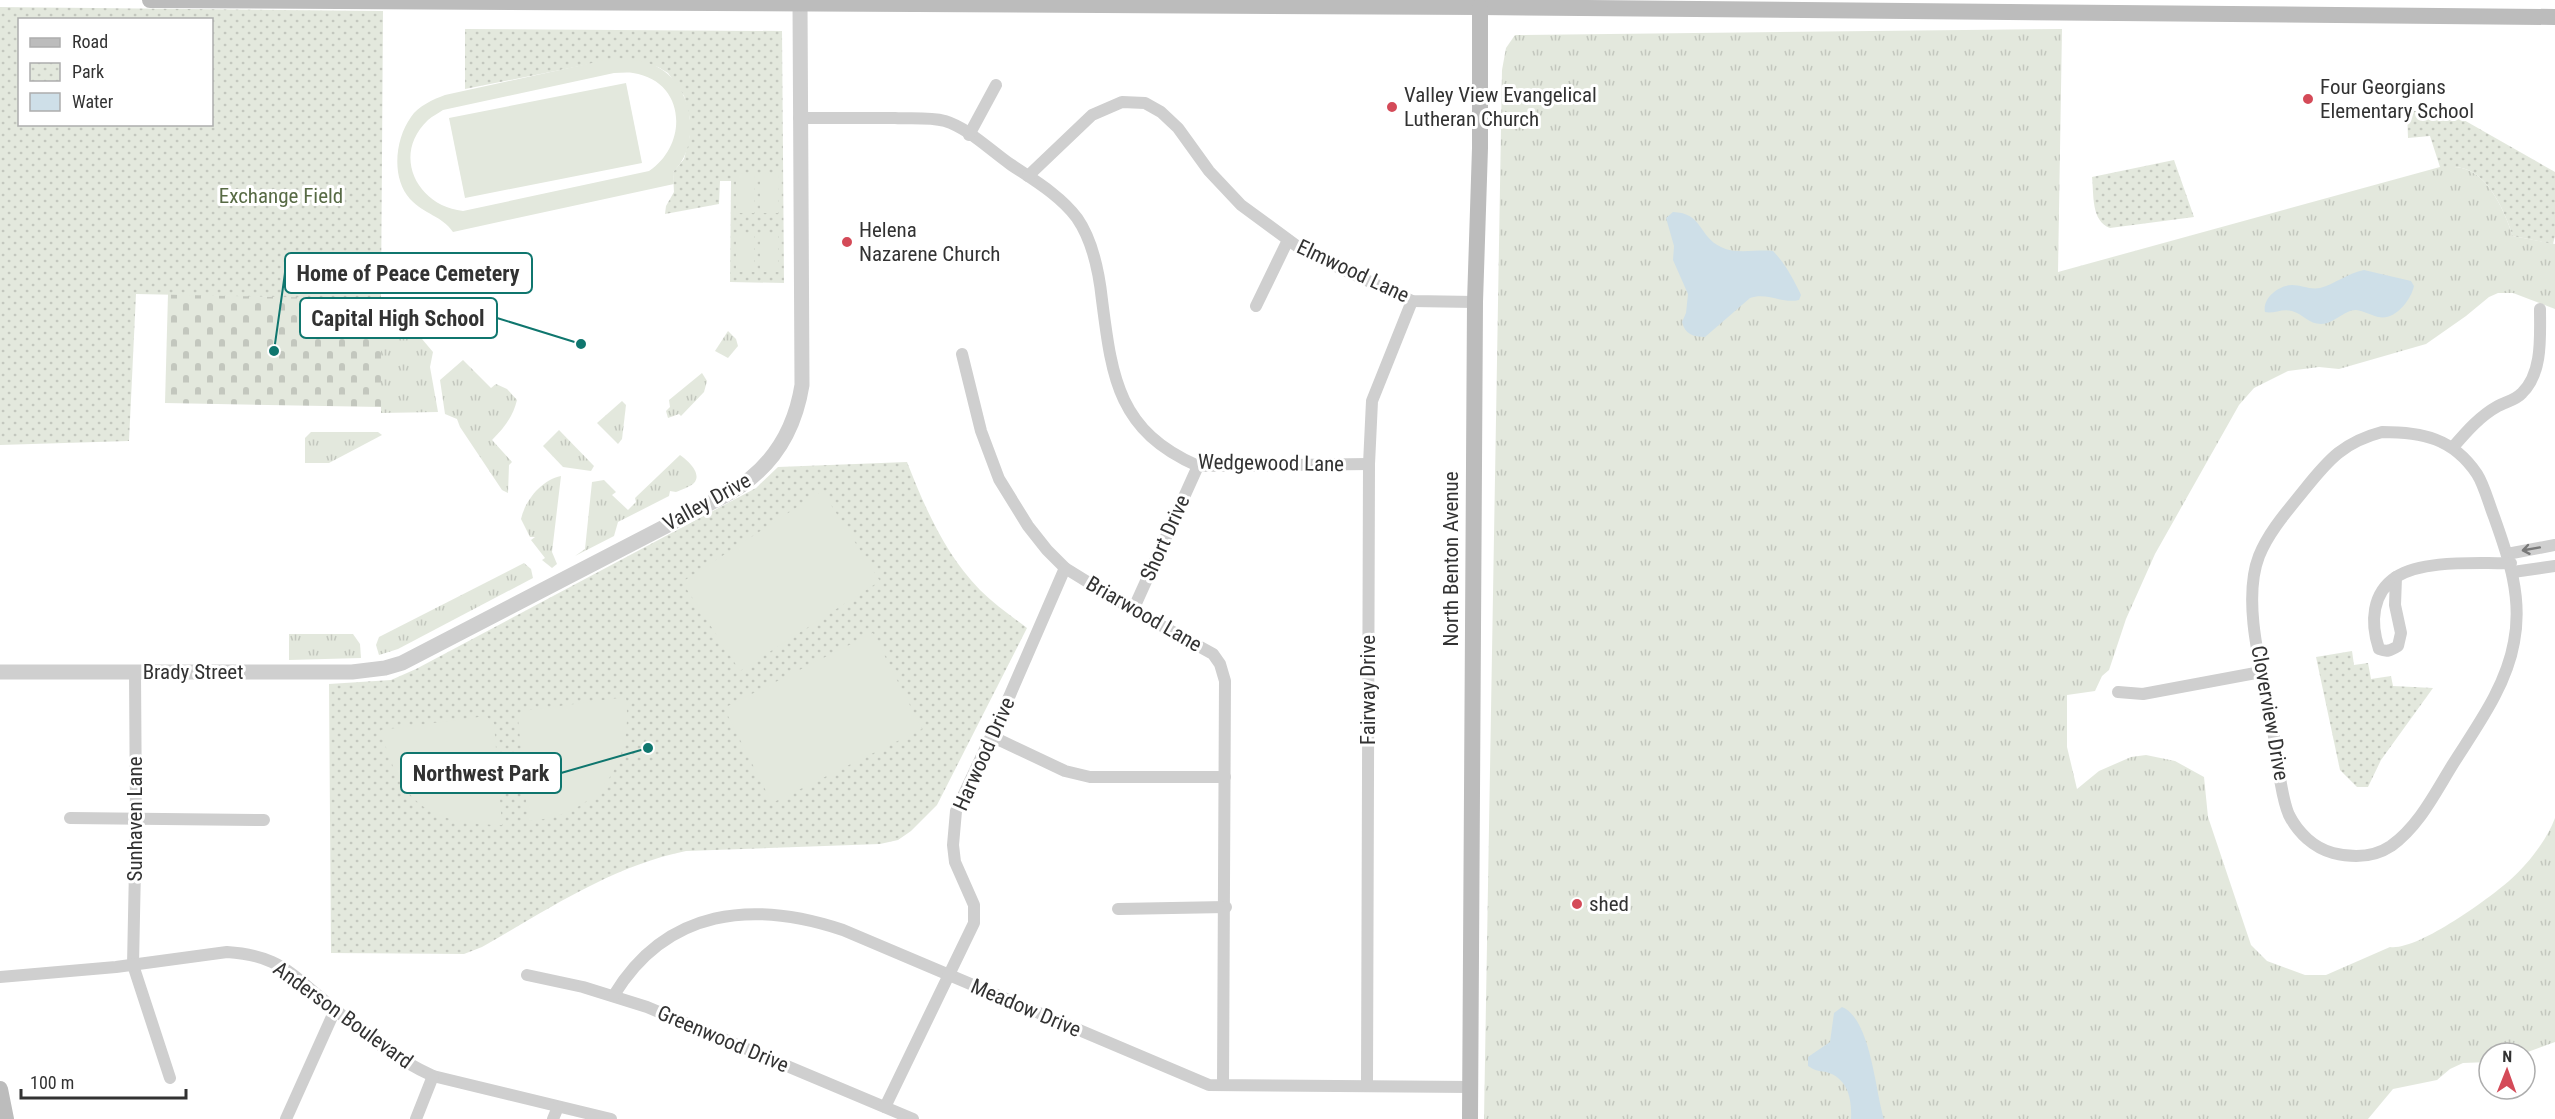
<svg xmlns="http://www.w3.org/2000/svg" width="2555" height="1119" viewBox="0 0 2555 1119" font-family="'Roboto Condensed',sans-serif">
  <defs>
    <pattern id="grass-tufts" width="24" height="20" patternUnits="userSpaceOnUse" patternTransform="scale(1.5)"><rect width="24" height="20" fill="#e3e8dd"/><path d="M3 7l-1-3M5 7V3M7 7l1-3M15 17l-1-3M17 17v-4M19 17l1-3" fill="none" stroke="#c3c7be"/></pattern>
    <pattern id="cemetery-stones" width="16" height="16" patternUnits="userSpaceOnUse" patternTransform="scale(1.5)"><rect width="16" height="16" fill="#e3e8dd"/><path d="M2 7V4a2 2 0 0 1 4 0v3zM10 15v-3a2 2 0 0 1 4 0v3z" fill="#c3c7be"/></pattern>
    <pattern id="park-dots" width="8" height="8" patternUnits="userSpaceOnUse" patternTransform="scale(1.5)"><rect width="8" height="8" fill="#e3e8dd"/><path d="M2 2h.1M6 6h.1" fill="none" stroke="#c3c7be" stroke-width="1.8" stroke-linecap="round"/></pattern>
  </defs>
  <rect width="100%" height="100%" fill="#fff"/>
  <g fill="url(#grass-tufts)">
    <path d="M 2062,29 L 2058,272 L 2440,167 C 2449,167 2460,166 2468,170 C 2492,180 2505,214 2513,236 L 2555,244 L 2555,309 L 2513,293 L 2498,293 L 2489,297 L 2466,316 L 2426,344 L 2339,369 L 2319,367 L 2288,371 L 2254,388 L 2239,405 L 2155,554 L 2126,619 L 2109,670 L 2102,676 L 2095,691 L 2067,695 L 2067,747 L 2077,789 L 2099,771 L 2131,757 L 2146,755 L 2175,761 L 2204,777 L 2208,817 L 2251,945 L 2267,961 L 2305,975 L 2326,975 L 2390,947 C 2417,951 2487,900 2509,881 C 2527,865 2546,842 2555,818 L 2555,1042 L 2525,1053 L 2489,1053 L 2489,1062 L 2463,1063 L 2450,1069 L 2437,1080 L 2393,1089 L 2368,1119 L 1484,1119 L 1502,70 L 1506,48 L 1515,35 Z"/>
    <path d="M 381,299 L 401,313 L 402,330 L 422,339 L 433,352 L 430,367 L 438,412 L 381,413 Z"/>
    <path d="M 728,331 L 736,339 L 738,346 L 728,358 L 715,351 Z"/>
    <path d="M 463,360 L 491,388 L 496,384 L 507,389 L 517,400 C 513,417 504,428 492,440 L 512,462 L 509,465 L 508,493 L 502,490 L 460,427 L 457,419 L 445,414 L 440,380 Z"/>
    <path d="M 702,373 L 707,381 L 704,392 L 681,416 L 679,414 L 668,418 L 666,411 L 670,407 L 669,400 Z"/>
    <path d="M 622,401 L 626,405 L 622,439 L 618,444 L 597,423 Z"/>
    <path d="M 559,430 L 594,466 L 591,471 L 563,467 L 543,446 Z"/>
    <path d="M 311,432 L 378,432 L 382,435 L 329,463 L 305,463 L 305,438 Z"/>
    <path d="M 680,455 C 686,459 703,473 694,483 C 690,487 681,490 676,492 L 670,491 L 669,496 L 618,522 L 614,536 L 575,556 L 585,549 L 592,482 L 604,480 L 616,492 L 612,495 L 628,510 L 636,502 L 635,498 Z"/>
    <path d="M 561,476 L 552,552 L 557,564 L 552,568 L 542,560 L 545,558 L 531,540 L 535,537 L 530,537 L 521,519 C 525,501 541,480 561,476 Z"/>
    <path d="M 524,563 L 531,569 L 533,578 L 398,649 L 379,655 L 376,645 L 379,637 Z"/>
    <path d="M 289,634 L 353,634 L 360,644 L 361,658 L 289,660 Z"/>
  </g>
  <path fill="url(#cemetery-stones)" d="M 168,294 L 381,299 L 381,407 L 165,403 Z"/>
  <g fill="url(#park-dots)" fill-rule="evenodd">
    <path d="M 0,7 L 383,11 L 381,299 L 136,294 L 129,441 L 0,445 ZM 20,20 L 212,20 L 212,124 L 20,124 Z"/>
    <path d="M 465,29 L 782,31 L 784,283 L 730,282 L 731,181 L 720,181 L 719,204 L 665,214 L 666,206 L 674,192 L 673,172 L 684,159 L 690,135 L 690,119 L 684,96 L 668,73 L 658,67 L 615,59 L 465,89 Z"/>
    <path d="M 2407,111 L 2448,111 L 2555,172 L 2555,236 L 2553,244 L 2513,236 C 2505,214 2492,180 2468,170 C 2460,166 2449,167 2440,167 L 2430,136 L 2408,138 Z"/>
    <path d="M 2174,160 L 2194,217 L 2110,228 C 2091,221 2094,195 2092,177 Z"/>
    <path d="M 907,462 C 925,508 945,554 980,590 C 994,604 1011,616 1027,628 L 937,805 L 911,831 L 898,840 L 880,844 L 686,851 C 612,866 547,910 482,947 L 464,954 L 331,953 L 329,684 L 391,680 L 416,669 L 756,488 L 778,467 Z"/>
    <path d="M 2352,651 L 2354,665 L 2368,663 L 2371,679 L 2391,676 L 2393,686 L 2433,688 L 2381,760 L 2368,787 L 2357,787 L 2340,770 L 2316,657 Z"/>
  </g>
  <g fill="#e3e8dd" fill-rule="evenodd">
    <path d="M 615,58 C 631,59 647,60 661,69 C 694,90 701,145 673,172 L 674,184 L 453,232 C 441,215 425,215 410,199 C 391,178 395,139 411,117 C 418,106 434,99 445,95 ZM 614,73 C 620,73 627,72 633,73 C 686,81 689,144 649,171 L 463,211 C 417,206 391,155 428,120 C 432,116 439,113 443,110 Z"/>
    <path d="M 626,83 L 642,163 L 465,198 L 449,118 Z"/>
    <path d="M 736,173 L 755,174 L 754,213 L 736,213 Z"/>
    <path d="M 760,173 L 779,174 L 778,213 L 760,213 Z"/>
    <rect x="736" y="233" width="18" height="39"/>
    <rect x="760" y="233" width="18" height="39"/>
    <path d="M 822,491 L 880,581 L 740,671 L 682,582 Z"/>
    <path d="M 873,633 L 922,729 L 772,803 L 724,708 Z"/>
    <path d="M 626,697 C 634,765 597,816 528,821 L 518,718 L 523,711 Z"/>
    <path d="M 486,716 L 494,723 L 502,825 C 427,824 400,803 381,730 Z"/>
  </g>
  <g fill="#cedfe8">
    <path d="M 1673,212 C 1703,213 1698,236 1721,247 C 1737,255 1756,249 1773,251 C 1784,262 1794,280 1801,295 L 1799,300 C 1782,304 1767,292 1750,298 L 1705,337 C 1693,337 1685,334 1682,322 L 1686,313 L 1688,294 L 1673,260 L 1674,246 L 1666,218 Z"/>
    <path d="M 2364,270 L 2411,281 L 2414,286 C 2411,300 2395,321 2378,317 C 2371,315 2364,311 2356,310 C 2344,310 2334,324 2321,324 C 2309,324 2303,314 2292,311 C 2282,308 2274,314 2265,312 C 2262,298 2279,285 2292,285 C 2301,285 2310,290 2320,288 C 2335,284 2348,273 2364,270 Z"/>
    <path d="M 1842,1007 C 1871,1019 1875,1091 1884,1119 L 1851,1119 C 1852,1099 1848,1078 1826,1072 C 1818,1071 1814,1070 1808,1066 L 1808,1057 L 1830,1042 L 1834,1013 Z"/>
  </g>
  <g fill="none" stroke-linecap="round" stroke-linejoin="round">
    <g stroke="#cfcfcf" stroke-width="12">
      <path d="M 799,118 C 831,118 863,118 895,118 C 911,119 929,117 945,121 C 968,128 990,150 1010,164 C 1032,179 1060,195 1077,218 C 1093,241 1099,272 1102,300 C 1112,378 1118,431 1198,466 L 1369,464"/>
      <path d="M 969,135 L 996,85"/>
      <path d="M 1028,176 L 1092,115 L 1122,102 L 1145,103 L 1161,112 L 1178,128 L 1209,171 L 1241,205 L 1305,252 L 1412,301 L 1475,302"/>
      <path d="M 1256,306 L 1288,240"/>
      <path d="M 962,354 L 981,431 L 999,479 L 1028,526 L 1047,550 L 1065,568 L 1133,610 L 1213,654 L 1220,664 L 1225,681 L 1223,1085"/>
      <path d="M 2382,432 C 2422,432 2453,438 2477,474 C 2484,485 2488,501 2493,514 C 2508,556 2523,596 2514,642 C 2506,687 2477,726 2453,764 C 2435,793 2419,826 2391,846 C 2373,858 2353,858 2333,853 C 2314,848 2298,833 2289,815 C 2280,795 2276,747 2272,723 C 2263,676 2241,602 2259,556 C 2269,531 2289,509 2305,489 C 2329,459 2344,442 2382,432 Z"/>
      <path d="M 2454,446 C 2467,431 2480,416 2498,406 C 2505,402 2516,400 2522,393 C 2543,373 2540,336 2540,309"/>
      <path d="M 2507,554 L 2555,545"/>
      <path d="M 2513,572 L 2555,566"/>
      <path d="M 2396,577 L 2395,605 L 2401,633 L 2398,646 C 2390,651 2387,652 2379,649 C 2370,622 2372,593 2396,577 Z"/>
      <path d="M 2396,577 C 2425,559 2477,564 2511,563"/>
      <path d="M 1133,610 L 1198,466"/>
      <path d="M 135,673 L 136,819 L 133,965 L 170,1078"/>
      <path d="M 2118,692 L 2143,694 L 2261,672"/>
      <path d="M 991,736 L 1065,771 L 1090,777 L 1225,777"/>
      <path d="M 70,818 L 264,820"/>
      <path d="M 1118,909 L 1226,907"/>
      <path d="M 527,975 L 583,987 L 647,1007 L 913,1119"/>
      <path d="M 0,977 L 116,967 L 227,952 C 243,953 257,955 272,962 C 290,970 305,985 320,997 C 356,1027 390,1057 433,1076 L 611,1119"/>
      <path d="M 614,995 C 667,908 753,900 843,930 L 1209,1085 L 1471,1087"/>
      <path d="M 1367,1086 L 1369,464 L 1372,401 L 1412,301"/>
      <path d="M 885,1107 L 974,923 L 974,905 L 955,862 L 953,845 L 956,811 L 1003,711 L 1065,568"/>
      <path d="M 286,1119 L 335,1010"/>
      <path d="M 416,1119 L 433,1076"/>
      <path d="M 553,1119 L 558,1107"/>
    </g>
    <path stroke="#cfcfcf" stroke-width="15" d="M 0,672 L 352,672 L 385,668 L 402,663 L 724,496 C 769,472 794,435 802,385 L 800,3"/>
    <g stroke="#bcbcbc" stroke-width="16">
      <path d="M 150,0 L 1480,7 L 2555,17"/>
      <path d="M 0,1089 L 6,1119"/>
      <path d="M 1470,1119 L 1475,302 L 1480,148 L 1480,7"/>
    </g>
  </g>
  <defs><path id="oneway-shaft" d="M-6 0H5M1.5-3L5.5 0L1.5 3" fill="none" stroke-width="1.6" stroke-linecap="round" stroke-linejoin="round" transform="scale(1.5)"/></defs>
  <use stroke="#797979" href="#oneway-shaft" transform="translate(2531 549) rotate(170)"/>
  <g fill="#d44a58" stroke="#fff" stroke-width="2">
    <circle cx="2308" cy="99" r="6"/>
    <circle cx="1392" cy="107" r="6"/>
    <circle cx="847" cy="242" r="6"/>
    <circle cx="1577" cy="904" r="6"/>
  </g>
  <g text-anchor="middle" stroke-width="6" stroke-linejoin="round" paint-order="stroke">
    <g font-size="21" fill="#323232" stroke="#fff" text-anchor="start">
      <text x="2320" y="94">Four Georgians<tspan x="2320" dy="24">Elementary School</tspan></text>
      <text x="1404" y="102">Valley View Evangelical<tspan x="1404" dy="24">Lutheran Church</tspan></text>
      <text x="859" y="237">Helena<tspan x="859" dy="24">Nazarene Church</tspan></text>
      <text x="1589" y="911">shed</text>
    </g>
    <g font-size="21" fill="#576a44" stroke="#fff">
      <text x="281" y="203">Exchange Field</text>
    </g>
    <g font-size="21" fill="#323232" stroke="#fff">
      <text transform="translate(1353 271) rotate(25)" y="7">Elmwood Lane</text>
      <text transform="translate(1271 463) rotate(1)" y="7">Wedgewood Lane</text>
      <text transform="translate(707 502) rotate(-29)" y="7">Valley Drive</text>
      <text transform="translate(1165 538) rotate(-66)" y="7">Short Drive</text>
      <text transform="translate(1451 559) rotate(-90)" y="7">North Benton Avenue</text>
      <text transform="translate(1144 614) rotate(30)" y="7">Briarwood Lane</text>
      <text x="193" y="679">Brady Street</text>
      <text transform="translate(1368 690) rotate(-90)" y="7">Fairway Drive</text>
      <text transform="translate(2270 713) rotate(80)" y="7">Cloverview Drive</text>
      <text transform="translate(984 754) rotate(-66)" y="7">Harwood Drive</text>
      <text transform="translate(135 819) rotate(-90)" y="7">Sunhaven Lane</text>
      <text transform="translate(1026 1008) rotate(23)" y="7">Meadow Drive</text>
      <text transform="translate(343 1015) rotate(36)" y="7">Anderson Boulevard</text>
      <text transform="translate(723 1039) rotate(23)" y="7">Greenwood Drive</text>
    </g>
  </g>
  <path fill="none" stroke="#0f766e" stroke-width="2" d="M274 351L285 273M581 344L497 318M648 748L561 773"/>
  <g fill="#0f766e" stroke="#fff" stroke-width="2">
    <circle cx="274" cy="351" r="6"/>
    <circle cx="581" cy="344" r="6"/>
    <circle cx="648" cy="748" r="6"/>
  </g>
  <g fill="#fff" stroke="#0f766e" stroke-width="2">
    <rect x="285" y="253" width="247" height="40" rx="6"/>
    <rect x="300" y="298" width="197" height="40" rx="6"/>
    <rect x="401" y="753" width="160" height="40" rx="6"/>
  </g>
  <g font-size="22" text-anchor="middle" font-weight="bold" fill="#323232">
    <text x="408" y="281">Home of Peace Cemetery</text>
    <text x="398" y="326">Capital High School</text>
    <text x="481" y="781">Northwest Park</text>
  </g>
  <rect x="18" y="18" width="195" height="108" fill="#ffffff" stroke="#adadad" stroke-width="1.5"/>
  <rect x="30" y="38" width="30" height="9" fill="#bcbcbc" stroke="#adadad" stroke-width="1.5"/>
  <text x="72" y="48" font-size="18" fill="#323232">Road</text>
  <rect x="30" y="63" width="30" height="18" fill="url(#park-dots)" stroke="#adadad" stroke-width="1.5"/>
  <text x="72" y="78" font-size="18" fill="#323232">Park</text>
  <rect x="30" y="93" width="30" height="18" fill="#cedfe8" stroke="#adadad" stroke-width="1.5"/>
  <text x="72" y="108" font-size="18" fill="#323232">Water</text>
  <g transform="translate(2507 1071) rotate(1)"><circle r="28" fill="#ffffff" stroke="#adadad" stroke-width="1.5"/>
  <path d="M0-4.5L10 22L0 15L-10 22Z" fill="#d44a58"/>
  <text y="-9" font-size="16" font-weight="bold" text-anchor="middle" fill="#323232">N</text>
  </g>
  <path d="M21 1089v9h165v-9" fill="none" stroke="#323232" stroke-width="3"/>
  <text x="30" y="1089" font-size="18" fill="#323232" stroke="#ffffff" stroke-width="4.5" paint-order="stroke">100 m</text>
</svg>
